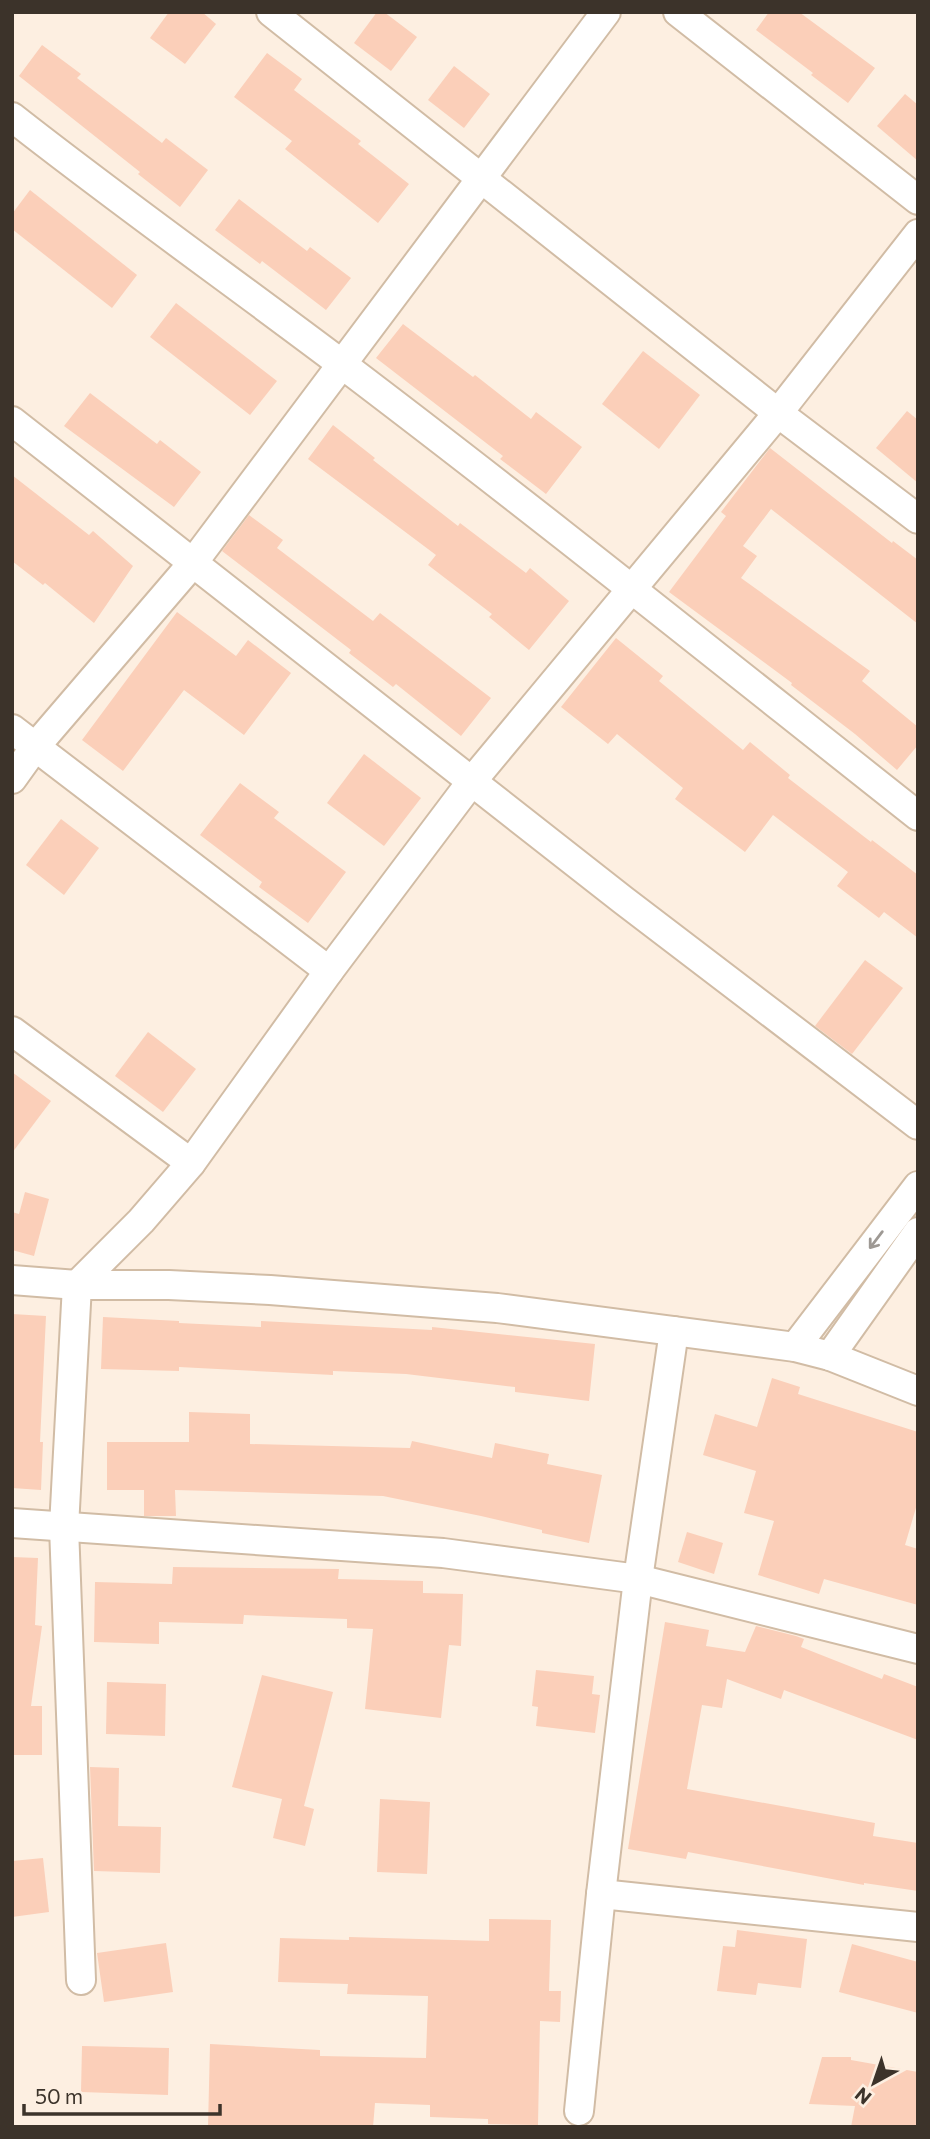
<svg xmlns="http://www.w3.org/2000/svg" width="930" height="2139" viewBox="0 0 930 2139" font-family="Commissioner,sans-serif">
  <rect width="100%" height="100%" fill="#fdefe1"/>
  <g fill="#fbcfb9">
    <path d="M 169,12 L 202,12 L 216,24 L 185,64 L 150,38 Z"/>
    <path d="M 377,12 L 384,12 L 417,37 L 391,71 L 354,43 Z"/>
    <path d="M 769,12 L 799,12 L 875,68 L 848,103 L 811,75 L 813,73 L 756,30 Z"/>
    <path d="M 42,45 L 81,74 L 77,78 L 162,143 L 166,138 L 208,170 L 180,207 L 138,174 L 140,172 L 19,76 Z"/>
    <path d="M 267,53 L 302,79 L 294,90 L 361,141 L 358,144 L 409,184 L 378,223 L 285,149 L 292,141 L 234,97 Z"/>
    <path d="M 454,66 L 490,94 L 464,128 L 428,100 Z"/>
    <path d="M 905,94 L 918,105 L 918,161 L 877,126 Z"/>
    <path d="M 30,190 L 137,275 L 112,308 L 12,229 L 12,214 Z"/>
    <path d="M 239,199 L 307,251 L 310,247 L 351,278 L 326,310 L 262,261 L 260,264 L 215,230 Z"/>
    <path d="M 176,303 L 277,381 L 250,415 L 150,337 Z"/>
    <path d="M 403,324 L 473,377 L 475,375 L 531,419 L 536,412 L 582,447 L 546,494 L 500,459 L 503,456 L 376,358 Z"/>
    <path d="M 643,351 L 700,395 L 659,449 L 602,404 Z"/>
    <path d="M 90,393 L 157,444 L 160,440 L 201,472 L 174,507 L 64,426 Z"/>
    <path d="M 907,411 L 918,420 L 918,483 L 876,448 Z"/>
    <path d="M 333,425 L 375,458 L 373,460 L 458,526 L 460,523 L 526,573 L 530,568 L 569,601 L 529,650 L 489,617 L 492,614 L 428,565 L 436,555 L 308,459 Z"/>
    <path d="M 770,448 L 892,543 L 893,541 L 918,560 L 918,624 L 771,509 L 743,546 L 757,556 L 741,578 L 870,671 L 862,681 L 918,727 L 918,745 L 897,770 L 855,734 L 791,685 L 792,683 L 669,592 L 726,516 L 721,512 Z"/>
    <path d="M 12,475 L 89,535 L 93,531 L 133,566 L 94,623 L 45,583 L 43,585 L 12,561 Z"/>
    <path d="M 249,515 L 283,540 L 277,548 L 373,621 L 380,613 L 491,698 L 461,736 L 396,684 L 393,687 L 349,653 L 351,650 L 222,551 Z"/>
    <path d="M 177,612 L 236,656 L 248,640 L 291,673 L 244,735 L 184,690 L 123,771 L 82,740 Z"/>
    <path d="M 616,638 L 663,676 L 659,681 L 743,750 L 750,742 L 790,775 L 788,778 L 871,842 L 872,840 L 918,875 L 918,938 L 884,912 L 879,918 L 837,886 L 848,872 L 773,815 L 745,852 L 675,799 L 683,788 L 617,734 L 608,744 L 561,707 Z"/>
    <path d="M 364,754 L 421,798 L 384,846 L 327,803 Z"/>
    <path d="M 240,783 L 279,812 L 274,818 L 346,872 L 308,923 L 259,887 L 262,882 L 200,835 Z"/>
    <path d="M 61,819 L 99,848 L 64,895 L 26,865 Z"/>
    <path d="M 865,960 L 903,988 L 852,1054 L 815,1026 Z"/>
    <path d="M 148,1032 L 196,1069 L 163,1112 L 115,1076 Z"/>
    <path d="M 12,1072 L 51,1101 L 12,1153 Z"/>
    <path d="M 25,1192 L 49,1199 L 34,1256 L 12,1250 L 12,1212 L 19,1214 Z"/>
    <path d="M 12,1314 L 46,1316 L 40,1442 L 43,1442 L 41,1490 L 12,1488 Z"/>
    <path d="M 103,1317 L 179,1321 L 179,1323 L 261,1327 L 261,1321 L 432,1330 L 432,1327 L 595,1344 L 589,1401 L 515,1392 L 515,1387 L 406,1374 L 333,1371 L 333,1375 L 179,1367 L 179,1371 L 101,1369 Z"/>
    <path d="M 772,1378 L 800,1387 L 798,1394 L 918,1432 L 918,1501 L 905,1545 L 918,1549 L 918,1605 L 824,1579 L 819,1594 L 758,1575 L 774,1521 L 744,1513 L 756,1471 L 703,1455 L 715,1414 L 757,1427 Z"/>
    <path d="M 189,1412 L 250,1414 L 250,1444 L 410,1448 L 412,1441 L 492,1458 L 495,1443 L 549,1454 L 547,1464 L 602,1475 L 589,1543 L 542,1533 L 542,1530 L 481,1516 L 383,1496 L 175,1490 L 176,1516 L 144,1516 L 144,1490 L 107,1490 L 107,1442 L 189,1442 Z"/>
    <path d="M 687,1532 L 723,1543 L 714,1574 L 678,1562 Z"/>
    <path d="M 12,1557 L 38,1558 L 35,1625 L 42,1626 L 31,1706 L 42,1706 L 42,1755 L 12,1755 Z"/>
    <path d="M 173,1567 L 339,1569 L 338,1579 L 423,1581 L 423,1593 L 463,1594 L 461,1646 L 449,1645 L 441,1718 L 365,1709 L 373,1629 L 347,1628 L 347,1619 L 244,1615 L 243,1624 L 159,1622 L 159,1644 L 94,1642 L 95,1582 L 172,1584 Z"/>
    <path d="M 665,1622 L 709,1630 L 706,1646 L 745,1652 L 756,1626 L 796,1636 L 804,1639 L 801,1647 L 882,1679 L 884,1674 L 918,1687 L 918,1740 L 784,1690 L 781,1699 L 727,1679 L 722,1708 L 702,1705 L 687,1789 L 875,1823 L 873,1836 L 918,1843 L 918,1891 L 864,1883 L 864,1885 L 688,1852 L 686,1859 L 628,1849 Z"/>
    <path d="M 536,1670 L 594,1676 L 592,1694 L 600,1695 L 595,1733 L 536,1726 L 538,1707 L 532,1706 Z"/>
    <path d="M 262,1675 L 333,1692 L 304,1806 L 314,1809 L 305,1846 L 273,1838 L 282,1799 L 232,1787 Z"/>
    <path d="M 107,1682 L 166,1684 L 165,1736 L 106,1734 Z"/>
    <path d="M 90,1767 L 119,1768 L 118,1826 L 161,1827 L 160,1873 L 94,1871 Z"/>
    <path d="M 380,1799 L 430,1802 L 427,1874 L 377,1872 Z"/>
    <path d="M 43,1858 L 49,1912 L 12,1917 L 12,1861 Z"/>
    <path d="M 489,1919 L 551,1920 L 549,1991 L 561,1991 L 560,2022 L 540,2021 L 538,2125 L 488,2124 L 488,2119 L 430,2117 L 430,2105 L 375,2103 L 373,2127 L 208,2127 L 210,2044 L 320,2050 L 320,2056 L 426,2058 L 428,1996 L 347,1994 L 348,1984 L 278,1982 L 280,1938 L 349,1940 L 349,1937 L 489,1941 Z"/>
    <path d="M 737,1930 L 807,1939 L 801,1988 L 758,1983 L 756,1995 L 717,1991 L 723,1946 L 735,1947 Z"/>
    <path d="M 166,1943 L 173,1992 L 104,2002 L 97,1953 Z"/>
    <path d="M 852,1944 L 918,1962 L 918,2013 L 839,1992 Z"/>
    <path d="M 82,2046 L 169,2048 L 168,2095 L 81,2092 Z"/>
    <path d="M 822,2057 L 851,2057 L 851,2060 L 918,2072 L 918,2127 L 851,2127 L 855,2106 L 809,2104 Z"/>
  </g>
  <g fill="none" stroke-linecap="round" stroke-linejoin="round">
    <g stroke="#d1bca5" stroke-width="32">
      <g id="street">
        <path d="M 271,12 L 778,413 L 918,519"/>
        <path d="M 678,12 L 918,200"/>
        <path d="M 12,117 C 120,202 233,282 343,365 C 537,512 727,665 918,816"/>
        <path d="M 12,421 L 623,900 L 918,1125"/>
        <path d="M 12,729 L 329,971"/>
        <path d="M 12,779 L 35,747 L 192,564 L 606,12"/>
        <path d="M 12,1031 L 191,1163"/>
        <path d="M 12,1280 L 77,1285 L 169,1285 L 270,1290 L 497,1308 L 795,1347 L 830,1356 L 918,1391"/>
        <path d="M 795,1347 L 918,1186"/>
        <path d="M 830,1356 L 918,1232"/>
        <path d="M 12,1523 L 443,1553 L 638,1579 L 918,1649"/>
        <path d="M 601,1894 L 918,1927"/>
        <path d="M 81,1980 L 64,1527 L 77,1285 L 141,1221 L 191,1163 L 329,971 L 472,781 L 778,413 L 918,234"/>
        <path d="M 579,2111 L 601,1894 L 638,1579 L 674,1331"/>
      </g>
    </g>
    <use href="#street" stroke="#fff" stroke-width="28"/>
  </g>
  <defs><path id="oneway-shaft" d="M-6 0H5M1.5-3L5.5 0L1.5 3" fill="none" stroke-width="1.6" stroke-linecap="round" stroke-linejoin="round" transform="scale(1.75)"/></defs>
  <use stroke="#9e9994" href="#oneway-shaft" transform="translate(876 1240) rotate(127)"/>
  <rect width="930" height="2139" fill="none" stroke="#3c332a" stroke-width="28"/>
  <g transform="translate(874 2083) rotate(220)" stroke="#fdefe1" stroke-width="5" paint-order="stroke">
  <path d="M0-5L12 26L0 18L-12 26Z" fill="#3c332a"/>
  <text y="-10" font-size="19" font-weight="bold" text-anchor="middle" fill="#3c332a">N</text>
  </g>
  <path d="M24 2104v10h196v-10" fill="none" stroke="#3c332a" stroke-width="3.5"/>
  <text x="35" y="2104" font-size="21" fill="#3c332a" stroke="#fdefe1" stroke-width="5" paint-order="stroke">50 m</text>
</svg>
